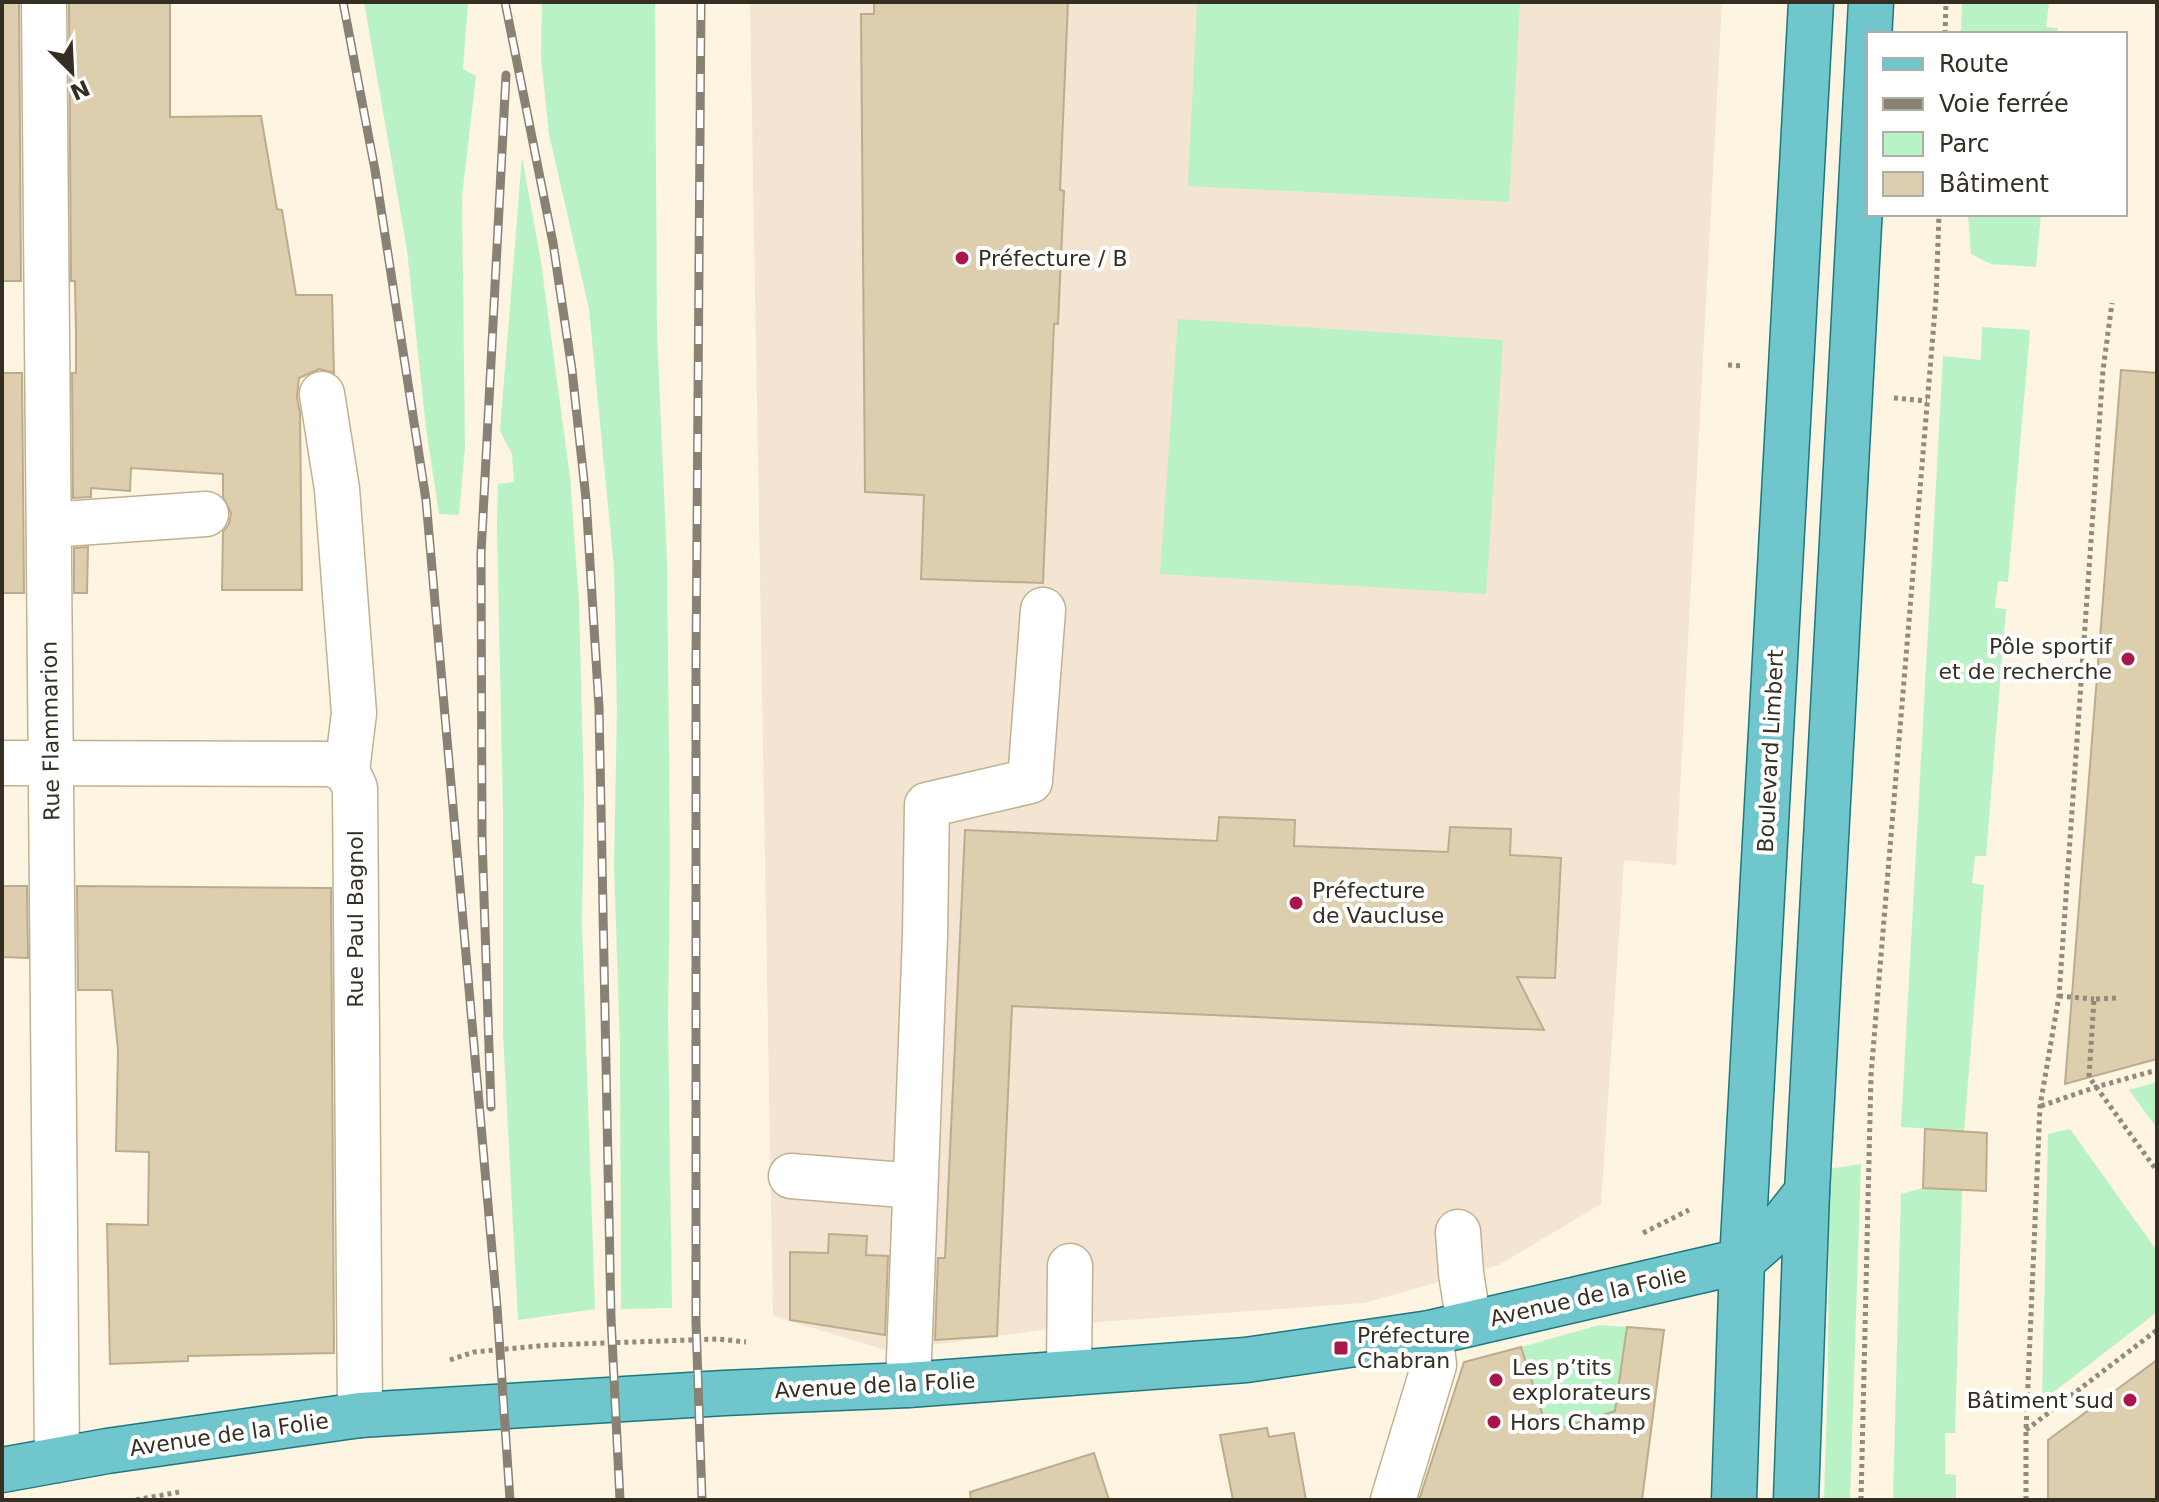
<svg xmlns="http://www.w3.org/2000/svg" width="2159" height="1502" viewBox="0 0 2159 1502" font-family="'DejaVu Sans',sans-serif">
  <rect width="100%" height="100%" fill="#fdf4e1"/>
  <path fill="#f4e4d2" d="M 750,2 L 1722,2 L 1676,865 L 1624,860 L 1601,1204 L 1499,1265 L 1364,1303 L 1099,1322 L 889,1351 L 773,1316 Z"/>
  <g fill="#b9f2c4">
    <path d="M 364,2 L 468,2 L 463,69 L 476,76 L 462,196 L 465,447 L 459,515 L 439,514 L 426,428 L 407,250 Z"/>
    <path d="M 542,2 L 655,2 L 657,333 L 667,560 L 670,856 L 668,1020 L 672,1308 L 621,1309 L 620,1046 L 614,866 L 617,710 L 614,568 L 589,309 L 549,134 L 541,58 Z"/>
    <path d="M 1197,2 L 1520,2 L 1509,202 L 1188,186 Z"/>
    <path d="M 1962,2 L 2049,2 L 2046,27 L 2058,28 L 2057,34 L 1961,34 Z"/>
    <path d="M 522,157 L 541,262 L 570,477 L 579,603 L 584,796 L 582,925 L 595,1309 L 518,1320 L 503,1033 L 503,812 L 497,525 L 498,484 L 514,482 L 512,454 L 500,431 Z"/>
    <path d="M 1968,214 L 2041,214 L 2036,267 L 1991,264 L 1971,254 Z"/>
    <path d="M 1178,319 L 1503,340 L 1486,594 L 1160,574 Z"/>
    <path d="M 1982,327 L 2030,330 L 2008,582 L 1998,581 L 1995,608 L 2006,609 L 1986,856 L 1975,856 L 1972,883 L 1984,885 L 1964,1131 L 1901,1127 L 1943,356 L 1981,360 Z"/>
    <path d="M 2157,1082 L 2157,1128 L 2129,1090 Z"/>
    <path d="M 2070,1129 L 2157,1251 L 2157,1312 L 2042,1401 L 2048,1134 Z"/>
    <path d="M 1861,1164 L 1850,1500 L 1824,1500 L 1828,1373 L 1829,1169 Z"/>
    <path d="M 1923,1188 L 1962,1190 L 1955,1433 L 1945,1433 L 1945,1474 L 1956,1475 L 1956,1500 L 1893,1500 L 1901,1194 Z"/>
    <path d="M 1599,1325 L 1627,1327 L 1615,1411 L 1548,1432 L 1521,1347 Z"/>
  </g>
  <g fill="#ddceae" stroke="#bbac8e" stroke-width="2">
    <path d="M 2,2 L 19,2 L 21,281 L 2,281 Z"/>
    <path d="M 69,2 L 170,2 L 170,117 L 261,116 L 277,209 L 282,210 L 296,295 L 332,295 L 334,373 L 319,369 L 299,378 L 297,397 L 300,413 L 302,590 L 222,590 L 223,532 L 229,524 L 231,513 L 223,497 L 223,474 L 131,468 L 130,491 L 91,488 L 91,497 L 73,498 L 72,373 L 76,373 L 76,334 L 75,281 L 71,281 Z"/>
    <path d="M 874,2 L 1068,2 L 1060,190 L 1064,191 L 1058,324 L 1054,324 L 1043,583 L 921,579 L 924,495 L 865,492 L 861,14 L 874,14 Z"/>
    <path d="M 2121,370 L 2157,373 L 2157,1059 L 2065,1084 Z"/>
    <path d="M 2,373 L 22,373 L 24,593 L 2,593 Z"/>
    <path d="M 88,547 L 87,593 L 74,593 L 74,548 Z"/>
    <path d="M 1219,817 L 1295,820 L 1294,846 L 1448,852 L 1450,827 L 1511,829 L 1510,855 L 1561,858 L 1555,978 L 1517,977 L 1544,1030 L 1012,1006 L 997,1336 L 935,1340 L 938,1258 L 945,1258 L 965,830 L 1217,841 Z"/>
    <path d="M 2,886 L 27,886 L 28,958 L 2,957 Z"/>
    <path d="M 77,886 L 331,888 L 334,1353 L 188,1356 L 188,1361 L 110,1364 L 107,1224 L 148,1225 L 149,1152 L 116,1151 L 118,1050 L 112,990 L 78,990 Z"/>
    <path d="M 1925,1129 L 1987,1133 L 1986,1191 L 1923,1188 Z"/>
    <path d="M 829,1234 L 867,1236 L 866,1255 L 888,1256 L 885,1335 L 790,1320 L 790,1252 L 828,1253 Z"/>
    <path d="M 1627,1327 L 1664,1330 L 1642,1500 L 1419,1500 L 1464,1362 L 1521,1347 L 1548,1432 L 1615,1411 Z"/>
    <path d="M 2157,1360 L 2157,1500 L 2048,1500 L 2048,1440 Z"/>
    <path d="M 1267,1428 L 1269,1437 L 1294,1433 L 1306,1500 L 1233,1500 L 1220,1435 Z"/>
    <path d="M 1094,1453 L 1109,1500 L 971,1500 L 970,1492 Z"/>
  </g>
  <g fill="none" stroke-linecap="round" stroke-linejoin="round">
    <g stroke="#c0b192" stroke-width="47">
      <g id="minor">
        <path d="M 44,2 L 57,1460"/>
        <path d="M 322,394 L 337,489 L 354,713 L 347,771"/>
        <path d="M 49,525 L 206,514"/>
        <path d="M 2,763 L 332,764 L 347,771 L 355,788 L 360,1415"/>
        <path d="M 791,1176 L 915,1186"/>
        <path d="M 1458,1232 L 1461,1273 L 1469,1324"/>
        <path d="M 1069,1373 L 1070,1266"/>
        <path d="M 908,1385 L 925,936 L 927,805 L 1030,781 L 1043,610"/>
        <path d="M 1393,1500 L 1434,1365 L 1430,1333"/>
      </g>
    </g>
    <g stroke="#1d787c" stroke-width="47">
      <g id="major">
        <path d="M 2,1470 L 107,1451 L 360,1415 L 724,1393 L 908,1385 L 1246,1360 L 1430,1333 L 1742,1261 L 1777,1230 L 1807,1192"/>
        <path d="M 1734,1500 L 1742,1261 L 1811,2"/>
        <path d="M 1796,1500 L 1807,1192 L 1871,2"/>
      </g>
    </g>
    <g stroke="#928a7b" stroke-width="5" stroke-dasharray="4 4" stroke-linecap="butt">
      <path d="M 1945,34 L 1946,2"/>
      <path d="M 1728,365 L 1743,366"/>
      <path d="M 1894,398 L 1927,401"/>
      <path d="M 2059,996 L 2094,999"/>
      <path d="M 2116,998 L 2094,999 L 2089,1077 L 2157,1171"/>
      <path d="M 2041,1106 L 2096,1087 L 2157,1070"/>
      <path d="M 1643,1233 L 1689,1210"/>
      <path d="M 450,1360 L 474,1352 L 549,1345 L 718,1339 L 746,1342"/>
      <path d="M 2026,1430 L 2157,1330"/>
      <path d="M 136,1500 L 179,1492"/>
      <path d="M 1861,1500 L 1871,1075 L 1936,298 L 1939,214"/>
      <path d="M 2026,1500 L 2026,1430 L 2040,1106 L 2059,996 L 2103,370 L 2112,303"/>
    </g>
    <use href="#minor" stroke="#fff" stroke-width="44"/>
    <use href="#major" stroke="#70c6cd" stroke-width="44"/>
    <g stroke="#898173" stroke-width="9">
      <g id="rail">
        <path d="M 343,2 L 375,170 L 426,500 L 497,1307 L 510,1500"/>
        <path d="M 505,2 L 553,243 L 572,370 L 586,499 L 599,707 L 611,1318 L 620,1500"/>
        <path d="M 701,2 L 696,664 L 696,1322 L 702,1500"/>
        <path d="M 491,1107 L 482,838 L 481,554 L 506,75"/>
      </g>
    </g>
    <use href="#rail" stroke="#fff" stroke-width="6" stroke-dasharray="18" stroke-linecap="butt"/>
  </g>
  <g fill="#aa164b" stroke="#fff" stroke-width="3">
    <circle cx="962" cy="258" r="8"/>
    <circle cx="2128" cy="659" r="8"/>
    <circle cx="1296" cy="903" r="8"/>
    <rect x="1333" y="1340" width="16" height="16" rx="4"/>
    <circle cx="1496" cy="1380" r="8"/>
    <circle cx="2130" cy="1400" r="8"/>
    <circle cx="1494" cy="1422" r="8"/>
  </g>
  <g text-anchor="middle" stroke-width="8" stroke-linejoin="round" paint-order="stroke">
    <g font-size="22" fill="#352f23" stroke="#fff" text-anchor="start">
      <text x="978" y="266">Préfecture / B</text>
      <text x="2112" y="654" text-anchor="end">Pôle sportif<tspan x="2112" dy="25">et de recherche</tspan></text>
      <text x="1312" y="898">Préfecture<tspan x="1312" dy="25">de Vaucluse</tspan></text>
      <text x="1357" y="1343">Préfecture<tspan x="1357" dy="25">Chabran</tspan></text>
      <text x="1512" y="1375">Les p’tits<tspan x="1512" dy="25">explorateurs</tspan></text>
      <text x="2114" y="1408" text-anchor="end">Bâtiment sud</text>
      <text x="1510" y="1430">Hors Champ</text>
    </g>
    <g font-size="22" fill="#352f23" stroke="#fff">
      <text transform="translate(50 731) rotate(-91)" y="8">Rue Flammarion</text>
      <text transform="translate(1770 751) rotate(-87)" y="8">Boulevard Limbert</text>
      <text transform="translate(355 919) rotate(-90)" y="8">Rue Paul Bagnol</text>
      <text transform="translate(1588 1296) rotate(-13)" y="8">Avenue de la Folie</text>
      <text transform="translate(875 1385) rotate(-3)" y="8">Avenue de la Folie</text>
      <text transform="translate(229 1434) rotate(-8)" y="8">Avenue de la Folie</text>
    </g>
  </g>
  <rect width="2159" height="1502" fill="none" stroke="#352f23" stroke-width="8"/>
  <rect x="1867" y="32" width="260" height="184" fill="#ffffff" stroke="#aeaca7" stroke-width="2"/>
  <rect x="1883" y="58" width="40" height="12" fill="#70c6cd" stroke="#aeaca7" stroke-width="2"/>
  <text x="1939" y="72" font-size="24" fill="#352f23">Route</text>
  <rect x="1883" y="98" width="40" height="12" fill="#898173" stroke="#aeaca7" stroke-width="2"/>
  <text x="1939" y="112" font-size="24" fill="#352f23">Voie ferrée</text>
  <rect x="1883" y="132" width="40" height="24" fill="#b9f2c4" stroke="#aeaca7" stroke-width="2"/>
  <text x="1939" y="152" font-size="24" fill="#352f23">Parc</text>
  <rect x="1883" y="172" width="40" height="24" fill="#ddceae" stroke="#aeaca7" stroke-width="2"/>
  <text x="1939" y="192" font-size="24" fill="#352f23">Bâtiment</text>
  <g transform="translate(72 72) rotate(156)" stroke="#ffffff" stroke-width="6" paint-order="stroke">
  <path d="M0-6L14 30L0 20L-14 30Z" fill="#352f23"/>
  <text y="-12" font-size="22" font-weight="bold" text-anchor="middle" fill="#352f23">N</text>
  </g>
</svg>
